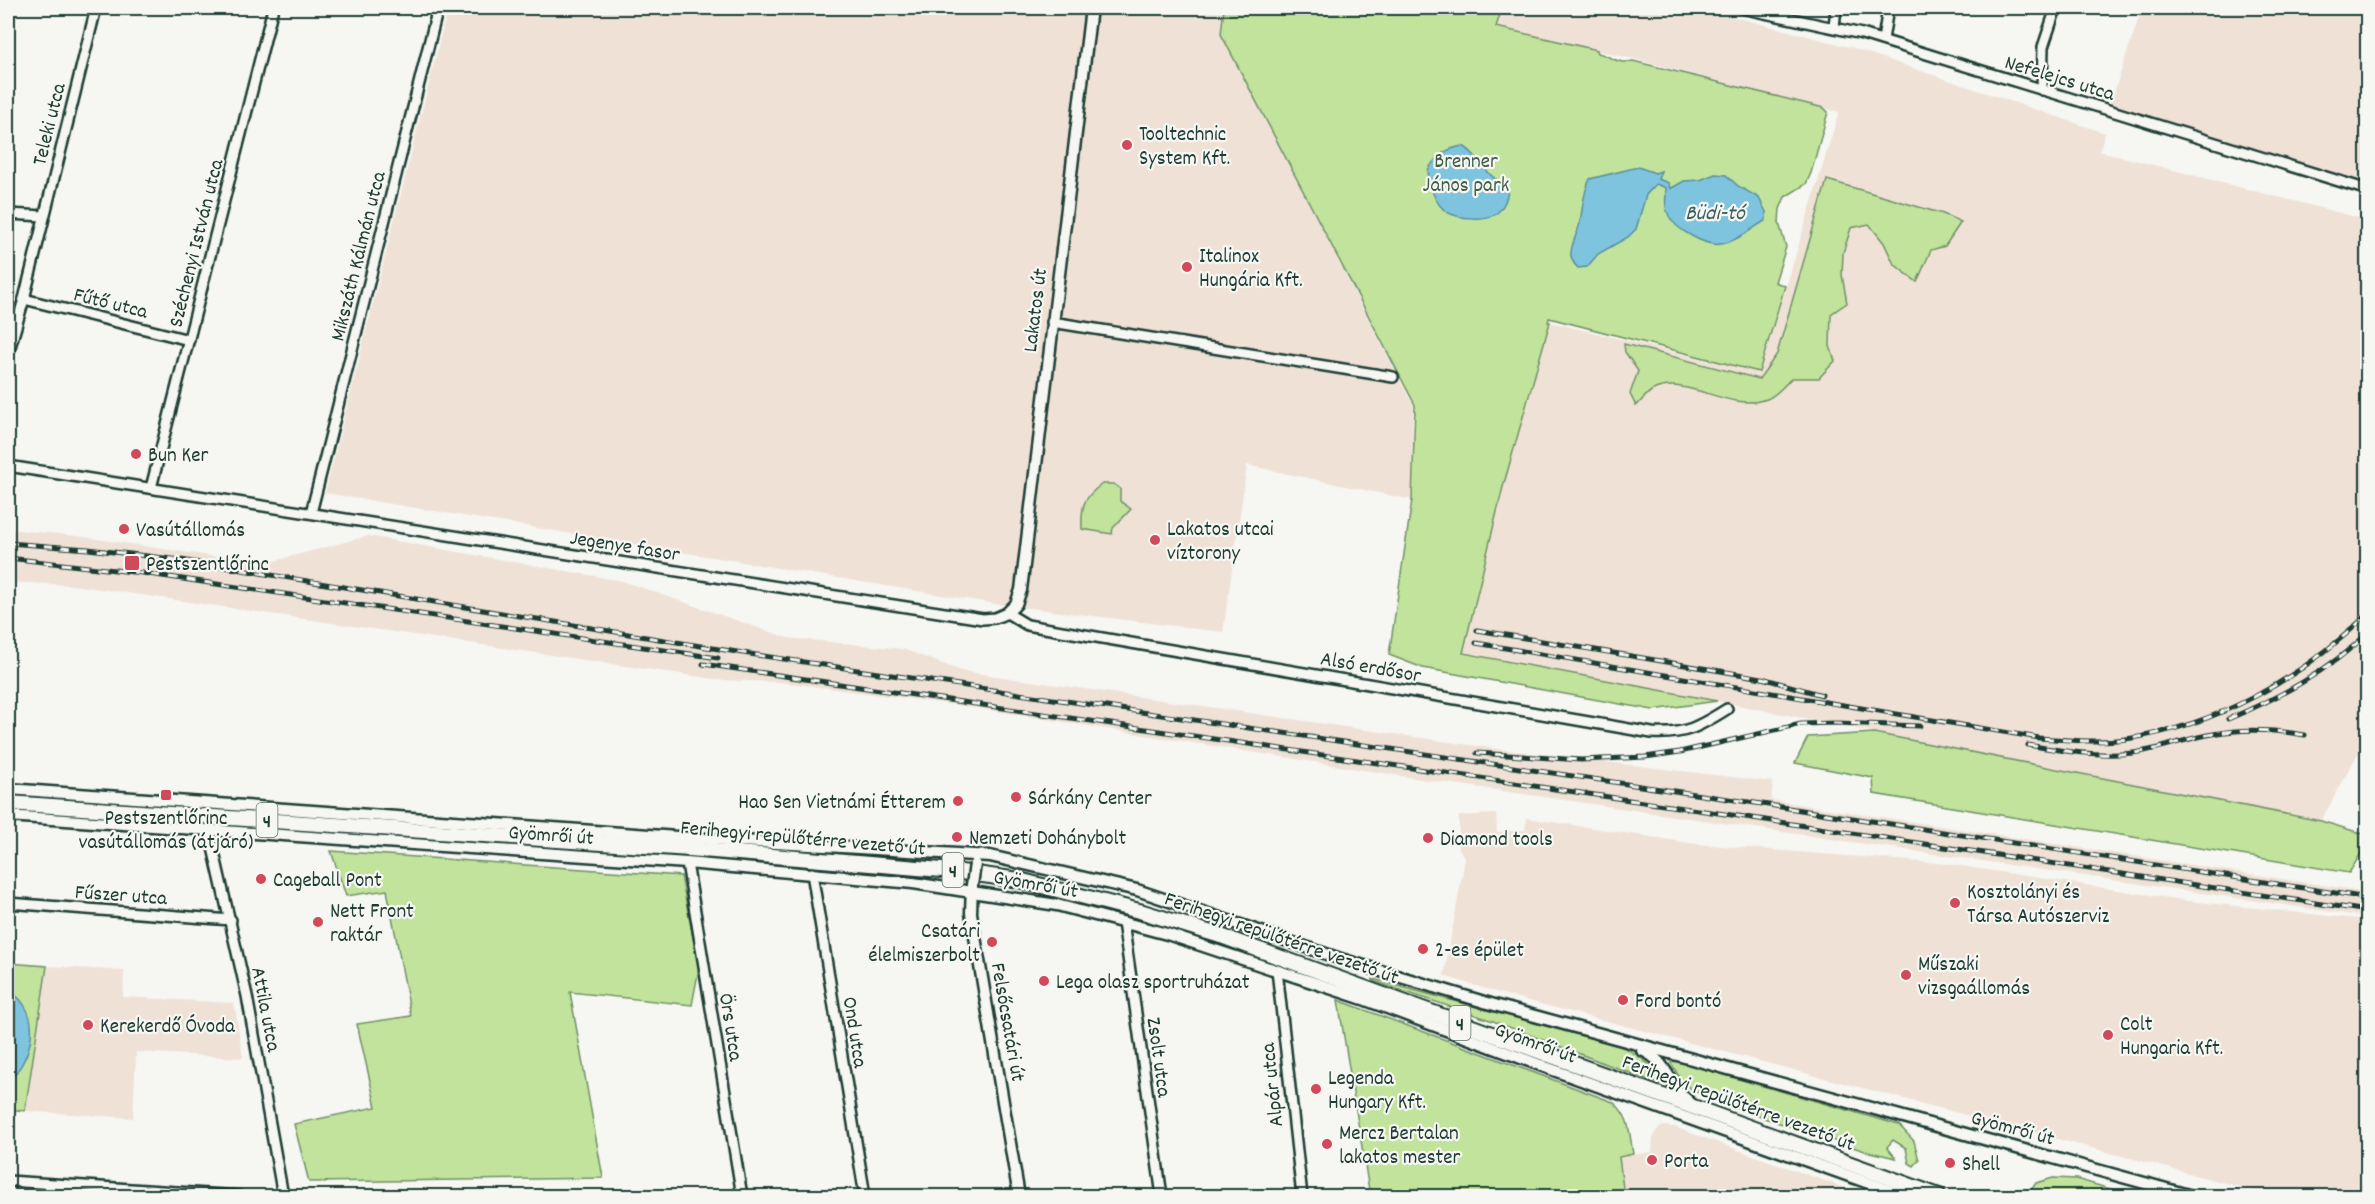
<svg xmlns="http://www.w3.org/2000/svg" width="2375" height="1204" viewBox="0 0 2375 1204" font-family="Dekko,sans-serif">
  <rect width="100%" height="100%" fill="#f6f6f2"/>
  <filter id="ink" filterUnits="userSpaceOnUse"><feTurbulence type="fractalNoise" baseFrequency=".0167" numOctaves="2"/><feDisplacementMap in="SourceGraphic" scale="12" xChannelSelector="R" yChannelSelector="G"/><feConvolveMatrix kernelMatrix="1 2 1 2 8 2 1 2 1" color-interpolation-filters="sRGB"/></filter>
  <g filter="url(#ink)">
    <g fill="#efe1d5">
      <path d="M 448,8 L 1224,8 L 1221,34 L 1413,405 L 1412,500 L 1247,465 L 1223,632 L 996,604 L 325,493 Z"/>
      <path d="M 1502,8 L 1701,8 L 1853,48 L 2105,133 L 2099,151 L 2367,220 L 2367,737 L 2321,821 L 1717,701 L 1463,654 L 1503,487 L 1550,322 L 1760,373 L 1839,112 L 1642,61 L 1496,27 Z"/>
      <path d="M 2142,8 L 2367,8 L 2367,183 L 2110,105 Z"/>
      <path d="M 8,529 L 77,536 L 263,564 L 368,536 L 622,581 L 788,638 L 903,649 L 961,671 L 1497,749 L 1773,782 L 1771,800 L 2367,892 L 2367,917 L 1427,780 L 957,705 L 781,682 L 721,680 L 73,585 L 8,582 Z"/>
      <path d="M 1496,814 L 1497,832 L 1525,830 L 1527,818 L 1696,844 L 1948,864 L 2188,901 L 2367,920 L 2367,1196 L 2275,1196 L 1503,994 L 1444,976 L 1465,859 L 1459,849 L 1459,816 Z"/>
      <path d="M 47,966 L 124,971 L 123,997 L 234,1003 L 243,1058 L 136,1052 L 133,1118 L 25,1111 Z"/>
      <path d="M 1663,1126 L 1674,1127 L 1867,1196 L 1624,1196 L 1618,1157 L 1652,1152 L 1653,1139 L 1656,1131 Z"/>
    </g>
    <g fill="#c2e39b" stroke="#709068" stroke-width="1.5">
      <path d="M 1224,8 L 1355,8 L 1370,11 L 1371,8 L 1502,8 L 1496,27 L 1597,50 L 1598,53 C 1611,56 1618,65 1633,61 L 1824,108 L 1828,112 L 1811,173 L 1806,184 L 1785,197 L 1780,209 L 1779,223 L 1786,247 L 1775,282 L 1785,286 L 1759,372 L 1549,318 L 1548,322 L 1550,322 L 1503,487 L 1463,653 L 1717,701 L 1653,710 L 1423,668 L 1389,655 L 1412,500 L 1415,405 L 1221,34 Z"/>
      <path d="M 1827,180 L 1943,214 L 1961,222 L 1945,246 L 1931,250 L 1917,282 L 1894,264 L 1884,243 L 1869,224 L 1851,228 L 1843,253 L 1842,275 L 1847,303 L 1831,314 L 1830,346 L 1835,361 L 1819,378 L 1792,378 C 1785,384 1776,396 1767,399 C 1728,413 1688,374 1653,390 C 1647,393 1641,402 1636,406 L 1630,394 L 1638,371 L 1625,352 L 1624,344 L 1759,379 L 1777,354 Z"/>
      <path d="M 1102,484 L 1114,484 L 1120,489 L 1120,501 L 1131,509 L 1113,528 L 1112,534 L 1082,529 C 1081,506 1083,498 1102,484 Z"/>
      <path d="M 1874,733 L 2321,821 L 2367,835 L 2367,844 L 2349,873 L 1874,794 L 1873,778 L 1795,763 L 1808,737 Z"/>
      <path d="M 331,851 L 681,876 L 699,968 L 692,1005 L 570,992 L 603,1178 L 309,1182 L 294,1124 L 376,1107 L 357,1024 L 411,1016 L 387,890 L 346,896 Z"/>
      <path d="M 8,963 L 47,966 L 25,1111 L 8,1109 Z"/>
      <path d="M 1373,979 L 1620,1046 C 1641,1054 1653,1068 1667,1085 L 1651,1081 L 1493,1021 L 1373,981 Z"/>
      <path d="M 1338,1000 L 1613,1102 C 1631,1117 1629,1133 1633,1154 L 1619,1157 L 1624,1196 L 1370,1196 Z"/>
      <path d="M 1669,1059 L 1899,1125 L 1914,1141 L 1919,1160 L 1914,1166 L 1909,1163 L 1906,1148 L 1893,1140 L 1887,1147 L 1896,1158 L 1865,1151 L 1764,1118 L 1694,1091 L 1682,1082 Z"/>
      <path d="M 2053,1178 L 2076,1179 L 2117,1191 L 2139,1190 L 2163,1196 L 2027,1196 L 2036,1183 Z"/>
    </g>
    <g fill="#7fc4df" stroke="#598e9b" stroke-width="1.5">
      <path d="M 1463,146 C 1474,152 1479,162 1487,171 C 1494,179 1502,183 1508,192 C 1506,200 1504,207 1497,213 C 1486,221 1459,219 1447,212 C 1434,203 1429,185 1428,170 C 1437,155 1445,149 1463,146 Z"/>
      <path d="M 1638,167 L 1655,173 L 1661,171 L 1658,179 L 1669,183 L 1670,189 L 1684,181 L 1700,180 L 1715,174 L 1726,175 L 1738,186 L 1759,198 L 1766,212 L 1766,220 C 1752,229 1737,241 1721,244 C 1706,247 1675,229 1669,216 C 1664,207 1666,198 1666,188 L 1656,184 L 1646,195 L 1636,229 L 1628,237 L 1598,254 L 1587,267 L 1578,268 C 1574,264 1572,261 1571,256 C 1570,244 1578,234 1580,222 C 1583,207 1583,193 1590,179 Z"/>
      <path d="M 8,990 C 44,1011 34,1057 8,1082 Z"/>
    </g>
    <g fill="none" stroke-linecap="round" stroke-linejoin="round">
      <g stroke="#1f3d34" stroke-width="14">
        <g id="minor">
          <path d="M 1741,8 L 1862,34 L 2368,190"/>
          <path d="M 1834,27 L 1836,8"/>
          <path d="M 1883,40 L 1888,8"/>
          <path d="M 2042,90 L 2043,47 L 2056,8"/>
          <path d="M 8,214 L 44,216"/>
          <path d="M 24,299 L 189,340"/>
          <path d="M 1052,322 L 1393,377"/>
          <path d="M 8,354 L 24,299 L 96,8"/>
          <path d="M 8,466 L 983,619 L 995,618 L 1007,613 L 1027,625 L 1652,733 C 1686,735 1700,726 1727,709"/>
          <path d="M 151,488 L 273,8"/>
          <path d="M 311,513 L 438,8"/>
          <path d="M 209,830 L 247,996 L 283,1196"/>
          <path d="M 687,863 L 742,1196"/>
          <path d="M 812,873 L 865,1196"/>
          <path d="M 8,903 L 231,920"/>
          <path d="M 1123,922 L 1162,1196"/>
          <path d="M 1277,970 L 1302,1196"/>
          <path d="M 8,1181 L 239,1196"/>
        </g>
      </g>
      <g stroke="#1f3d34" stroke-width="15">
        <g id="tertiary">
          <path d="M 1007,613 L 1016,604 L 1021,590 L 1091,8"/>
          <path d="M 8,789 L 691,838 L 990,856 L 1137,890 L 1344,960 L 1491,1004 L 2192,1196"/>
          <path d="M 8,816 L 687,863 L 913,883 L 1057,905 L 1167,934 L 1366,1000 L 1548,1068 L 1905,1196"/>
          <path d="M 972,885 L 971,913 L 1019,1196"/>
          <path d="M 1642,1050 C 1662,1058 1667,1076 1679,1092 C 1683,1097 1689,1101 1693,1106"/>
        </g>
      </g>
      <g stroke="#1f3d34" stroke-width="18">
        <path id="primary" d="M 8,803 L 690,849 L 954,871 L 1019,880 L 1143,912 L 1221,936 L 1939,1196"/>
      </g>
      <use href="#minor" stroke="#f6f6f2" stroke-width="9"/>
      <use href="#tertiary" stroke="#f6f6f2" stroke-width="10"/>
      <use href="#primary" stroke="#f6f6f2" stroke-width="14"/>
      <g stroke="#1f3d34" stroke-width="5">
        <g id="rail">
          <path d="M 8,543 L 88,549 L 181,560 L 743,653 L 1762,804 L 2368,898"/>
          <path d="M 8,558 L 142,573 L 718,658"/>
          <path d="M 1477,630 L 1762,678 L 1822,695"/>
          <path d="M 1476,643 L 2039,738 C 2068,740 2097,743 2126,739 C 2217,726 2302,678 2368,614"/>
          <path d="M 703,664 L 1759,819 L 2368,911"/>
          <path d="M 2228,719 C 2280,697 2327,672 2368,633"/>
          <path d="M 2028,745 C 2063,751 2097,757 2133,753 C 2160,750 2186,738 2213,734 C 2243,728 2276,730 2305,735"/>
          <path d="M 1477,753 L 1581,760 L 1645,757 L 1680,752 L 1801,724 L 1836,723 L 1920,726"/>
        </g>
      </g>
      <use href="#rail" stroke="#f6f6f2" stroke-width="3" stroke-dasharray="9" stroke-linecap="butt"/>
      <g stroke="#1f3d34" stroke-width="15" stroke-linecap="butt">
        <path id="tertiary-bridge" d="M 972,885 L 975,864"/>
      </g>
      <use href="#tertiary-bridge" stroke="#f6f6f2" stroke-width="10"/>
    </g>
  </g>
  <g fill="#d1495b" stroke="#f6f6f2" stroke-width="2">
    <circle cx="1127" cy="145" r="6"/>
    <circle cx="1187" cy="267" r="6"/>
    <circle cx="136" cy="454" r="6"/>
    <circle cx="124" cy="529" r="6"/>
    <circle cx="1155" cy="540" r="6"/>
    <rect x="124" y="555" width="16" height="16" rx="3"/>
    <rect x="160" y="789" width="12" height="12" rx="3"/>
    <circle cx="1016" cy="797" r="6"/>
    <circle cx="958" cy="801" r="6"/>
    <circle cx="957" cy="837" r="6"/>
    <circle cx="1428" cy="838" r="6"/>
    <circle cx="261" cy="879" r="6"/>
    <circle cx="1955" cy="903" r="6"/>
    <circle cx="318" cy="922" r="6"/>
    <circle cx="992" cy="942" r="6"/>
    <circle cx="1423" cy="949" r="6"/>
    <circle cx="1906" cy="975" r="6"/>
    <circle cx="1044" cy="981" r="6"/>
    <circle cx="1623" cy="1000" r="6"/>
    <circle cx="88" cy="1025" r="6"/>
    <circle cx="2108" cy="1035" r="6"/>
    <circle cx="1316" cy="1089" r="6"/>
    <circle cx="1327" cy="1144" r="6"/>
    <circle cx="1652" cy="1160" r="6"/>
    <circle cx="1950" cy="1163" r="6"/>
  </g>
  <g text-anchor="middle" stroke-width="4.5" stroke-linejoin="round" paint-order="stroke">
    <g fill="#f6f6f2" stroke="#60746d" stroke-width="1.5">
      <rect x="256.5" y="803" width="21" height="34" rx="4.5"/>
      <rect x="942.5" y="853" width="21" height="34" rx="4.5"/>
      <rect x="1449.5" y="1006" width="21" height="34" rx="4.5"/>
    </g>
    <g font-size="20" font-weight="bold" fill="#1f3d34">
      <text x="267" y="827">4</text>
      <text x="953" y="877">4</text>
      <text x="1460" y="1030">4</text>
    </g>
    <g font-size="21" fill="#1f3d34" stroke="#f6f6f2">
      <text transform="translate(2060 77) rotate(17)" y="7">Nefelejcs utca</text>
      <text transform="translate(48 124) rotate(-76)" y="7">Teleki utca</text>
      <text transform="translate(195 243) rotate(-76)" y="7">Széchenyi István utca</text>
      <text transform="translate(357 256) rotate(-76)" y="7">Mikszáth Kálmán utca</text>
      <text transform="translate(111 302) rotate(14)" y="7">Fűtő utca</text>
      <text transform="translate(1034 310) rotate(-83)" y="7">Lakatos út</text>
      <text transform="translate(625 545) rotate(9)" y="7">Jegenye fasor</text>
      <text transform="translate(1371 666) rotate(10)" y="7">Alsó erdősor</text>
      <text transform="translate(551 834) rotate(4)" y="7">Gyömrői út</text>
      <text transform="translate(803 837) rotate(5)" y="7">Ferihegyi repülőtérre vezető út</text>
      <text transform="translate(1036 883) rotate(10)" y="7">Gyömrői út</text>
      <text transform="translate(121 894) rotate(4)" y="7">Fűszer utca</text>
      <text transform="translate(1282 937) rotate(19)" y="7">Ferihegyi repülőtérre vezető út</text>
      <text transform="translate(267 1009) rotate(79)" y="7">Attila utca</text>
      <text transform="translate(1009 1022) rotate(80)" y="7">Felsőcsatári út</text>
      <text transform="translate(732 1027) rotate(81)" y="7">Örs utca</text>
      <text transform="translate(856 1032) rotate(81)" y="7">Ond utca</text>
      <text transform="translate(1536 1042) rotate(20)" y="7">Gyömrői út</text>
      <text transform="translate(1160 1057) rotate(82)" y="7">Zsolt utca</text>
      <text transform="translate(1271 1085) rotate(-96)" y="7">Alpár utca</text>
      <text transform="translate(1739 1102) rotate(20)" y="7">Ferihegyi repülőtérre vezető út</text>
      <text transform="translate(2013 1127) rotate(15)" y="7">Gyömrői út</text>
    </g>
    <g font-size="21" fill="#1f3d34" stroke="#f6f6f2" text-anchor="start">
      <text x="1139" y="140">Tooltechnic<tspan x="1139" dy="24">System Kft.</tspan></text>
      <text x="1199" y="262">Italinox<tspan x="1199" dy="24">Hungária Kft.</tspan></text>
      <text x="148" y="461">Bun Ker</text>
      <text x="1167" y="535">Lakatos utcai<tspan x="1167" dy="24">víztorony</tspan></text>
      <text x="136" y="536">Vasútállomás</text>
      <text x="146" y="570">Pestszentlőrinc</text>
      <text x="1028" y="804">Sárkány Center</text>
      <text x="946" y="808" text-anchor="end">Hao Sen Vietnámi Étterem</text>
      <text x="166" y="824" text-anchor="middle">Pestszentlőrinc<tspan x="166" dy="24">vasútállomás (átjáró)</tspan></text>
      <text x="969" y="844">Nemzeti Dohánybolt</text>
      <text x="1440" y="845">Diamond tools</text>
      <text x="273" y="886">Cageball Pont</text>
      <text x="1967" y="898">Kosztolányi és<tspan x="1967" dy="24">Társa Autószerviz</tspan></text>
      <text x="330" y="917">Nett Front<tspan x="330" dy="24">raktár</tspan></text>
      <text x="980" y="937" text-anchor="end">Csatári<tspan x="980" dy="24">élelmiszerbolt</tspan></text>
      <text x="1435" y="956">2-es épület</text>
      <text x="1918" y="970">Műszaki<tspan x="1918" dy="24">vizsgaállomás</tspan></text>
      <text x="1056" y="988">Lega olasz sportruházat</text>
      <text x="1635" y="1007">Ford bontó</text>
      <text x="2120" y="1030">Colt<tspan x="2120" dy="24">Hungaria Kft.</tspan></text>
      <text x="100" y="1032">Kerekerdő Óvoda</text>
      <text x="1328" y="1084">Legenda<tspan x="1328" dy="24">Hungary Kft.</tspan></text>
      <text x="1339" y="1139">Mercz Bertalan<tspan x="1339" dy="24">lakatos mester</tspan></text>
      <text x="1664" y="1167">Porta</text>
      <text x="1962" y="1170">Shell</text>
    </g>
    <g font-size="21" fill="#405e49" stroke="#f6f6f2">
      <text x="1466" y="167">Brenner<tspan x="1466" dy="24">János park</tspan></text>
    </g>
    <g font-size="22" font-style="italic" fill="#375f5f" stroke="#f6f6f2">
      <text x="1715" y="219">Büdi-tó</text>
    </g>
  </g>
  <rect width="2375" height="1204" fill="none" stroke="#f6f6f2" stroke-width="30"/>
  <rect x="15" y="15" width="2345" height="1174" fill="none" stroke="#1f3d34" stroke-width="2" filter="url(#ink)"/>
</svg>
